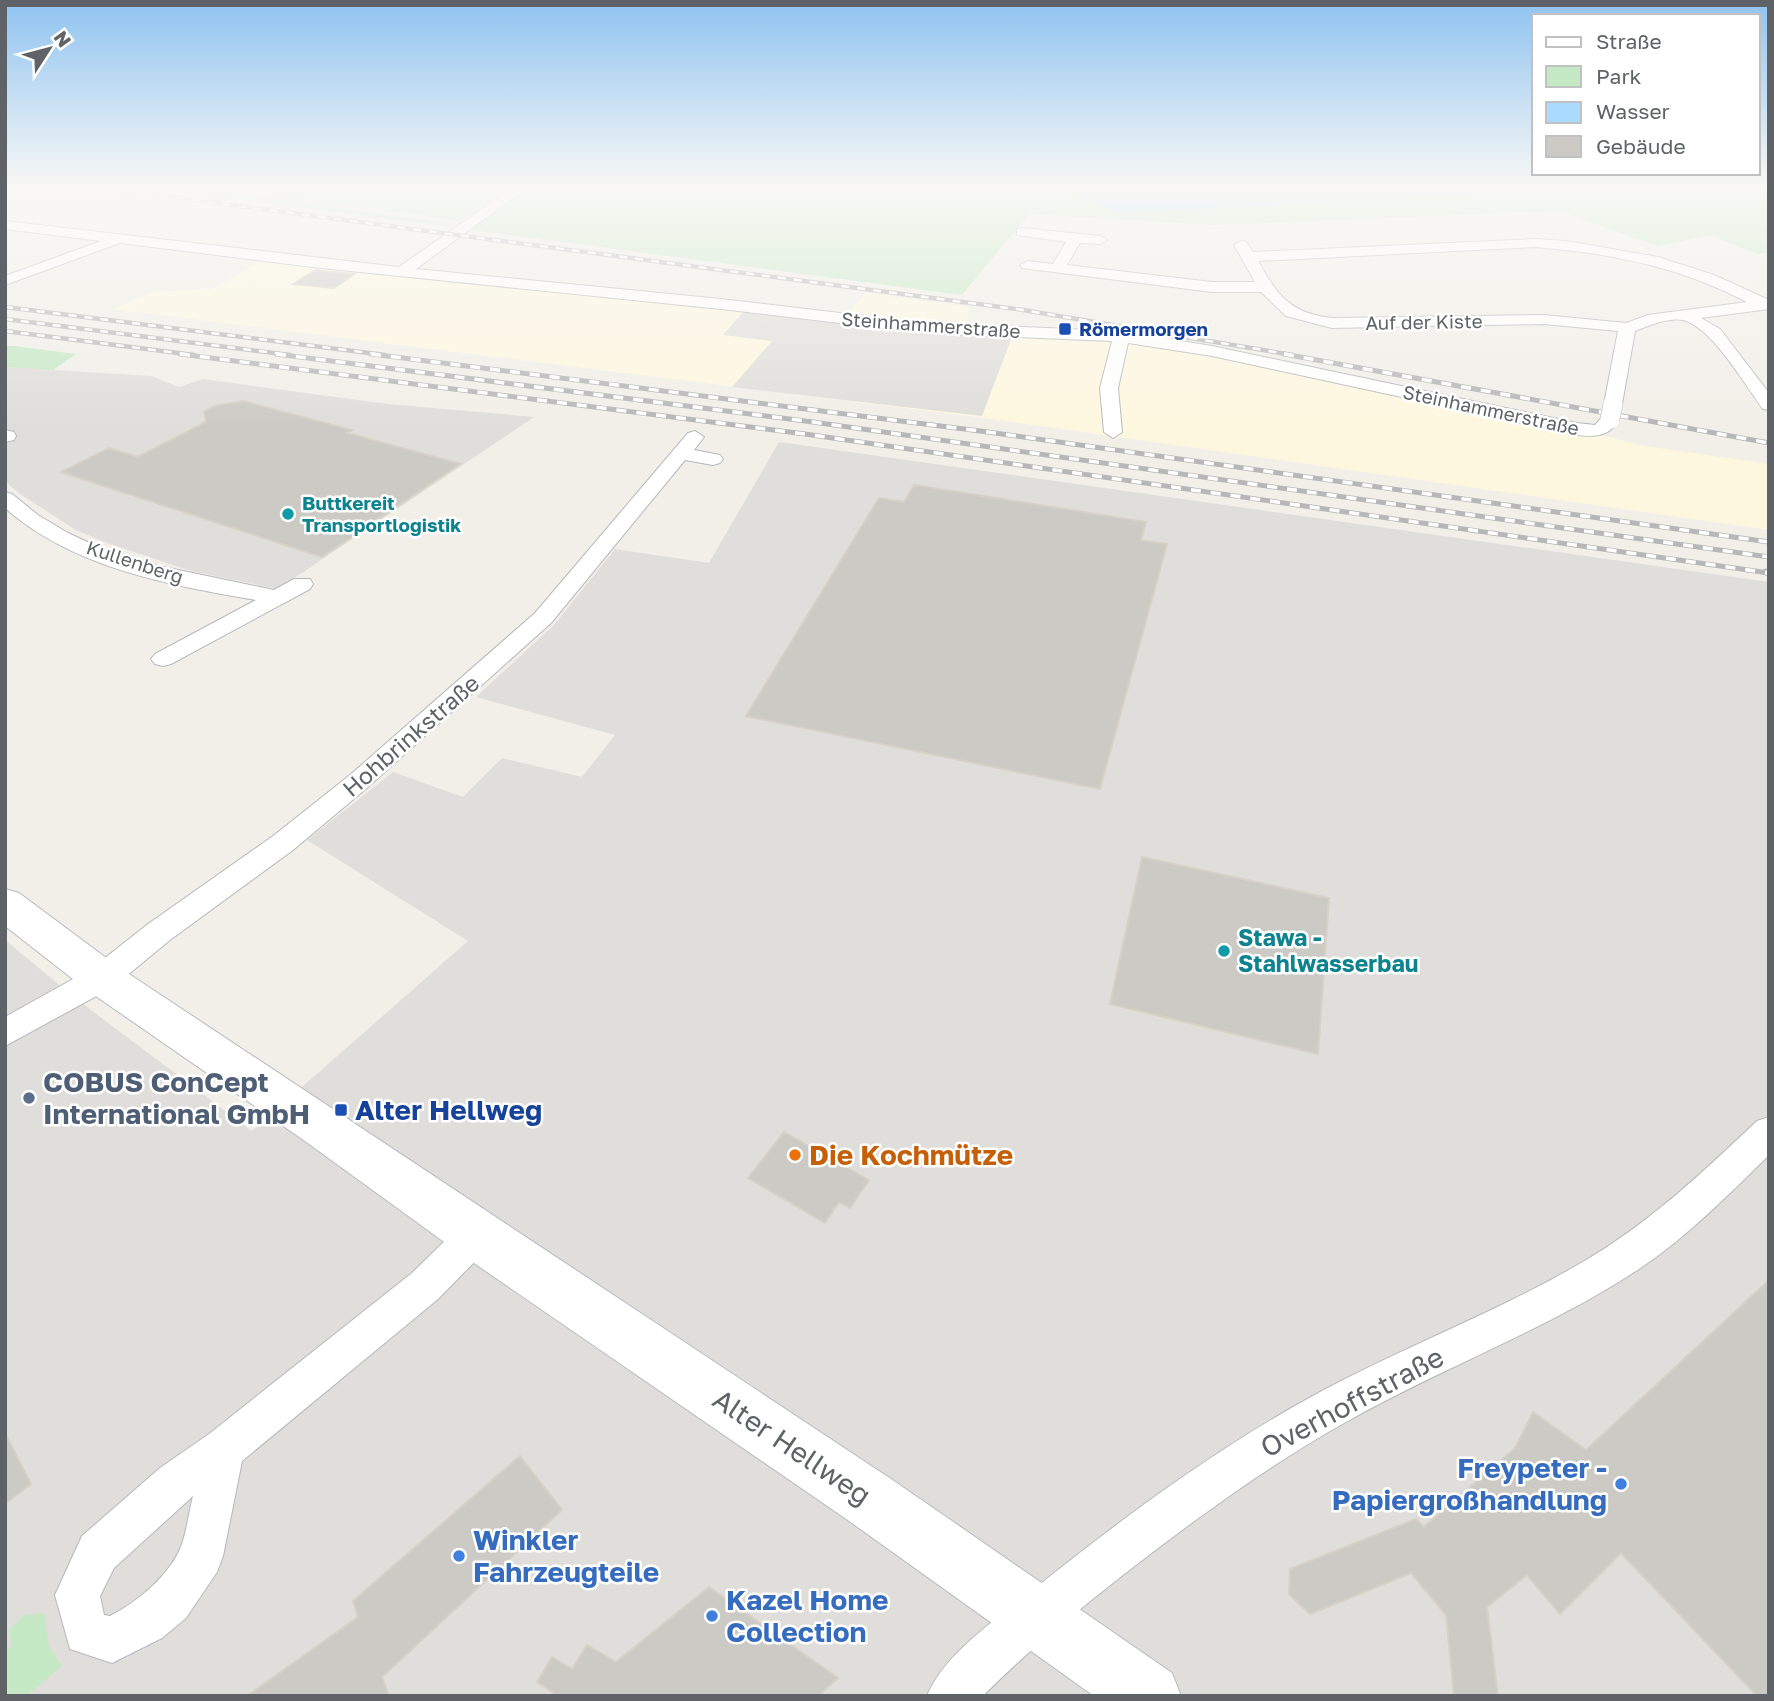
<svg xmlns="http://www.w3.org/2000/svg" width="1774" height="1701" viewBox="0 0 1774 1701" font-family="'Golos Text',sans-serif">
  <rect width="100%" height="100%" fill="#f1efe8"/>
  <path fill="#fef7e0" d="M 269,257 L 843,319 L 866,293 L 969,307 L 967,330 L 1121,337 L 1577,429 L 1645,446 L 1769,464 L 1769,530 L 985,418 L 113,309 L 152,292 L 212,289 Z"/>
  <g fill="#e0deda">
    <path d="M 744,311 L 903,331 L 1012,337 L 982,416 L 732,387 L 772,341 L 723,335 Z"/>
    <path d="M 5,367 L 151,376 L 179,387 L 203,379 L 388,404 L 534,417 L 278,589 L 191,571 L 107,543 L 76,530 L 20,494 L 5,481 Z"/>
    <path d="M 779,442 L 1769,582 L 1769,1696 L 5,1696 L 5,940 L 79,1001 L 252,1131 L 468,941 L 307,840 L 393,772 L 463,797 L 502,758 L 582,777 L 615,735 L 476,697 L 554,625 L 615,549 L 709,563 Z"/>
  </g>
  <g fill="#c5e8c5">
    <path d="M 125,185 L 176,185 L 454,224 L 450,227 Z"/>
    <path d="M 207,185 L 514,185 L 460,221 Z"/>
    <path d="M 525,185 L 1068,185 L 1093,205 L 1124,213 L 1641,185 L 1769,185 L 1769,252 L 1757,254 L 1710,235 L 1658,246 L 1558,211 L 1214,225 L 1029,214 L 962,295 L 464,229 Z"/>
    <path d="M 5,346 L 15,346 L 76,354 L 53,370 L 5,367 Z"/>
    <path d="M 44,1613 L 49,1647 L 62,1666 L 26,1696 L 5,1696 L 5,1651 L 12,1646 L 9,1630 L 25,1615 Z"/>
  </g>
  <path fill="#aadaff" d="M 1068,185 L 1641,185 L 1124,213 L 1094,205 L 1070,192 Z"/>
  <g fill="#cccac5" stroke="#d6d1c6" stroke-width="2">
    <path d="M 316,270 L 321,271 L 354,274 L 334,288 L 293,284 Z"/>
    <path d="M 243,401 L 352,430 L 347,433 L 460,464 L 322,557 L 61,472 L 109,448 L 138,457 L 206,422 L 204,412 L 214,406 Z"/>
    <path d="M 914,485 L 1146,522 L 1141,540 L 1167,544 L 1100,789 L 746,716 L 879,498 L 904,502 Z"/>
    <path d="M 1142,857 L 1329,898 L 1318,1054 L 1110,1004 Z"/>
    <path d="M 784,1132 L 869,1180 L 850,1208 L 839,1202 L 825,1223 L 748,1178 Z"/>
    <path d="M 1769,1280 L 1769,1696 L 1757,1696 L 1621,1553 L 1560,1614 L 1527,1575 L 1487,1607 L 1498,1696 L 1454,1696 L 1446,1615 L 1411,1573 L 1310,1614 L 1289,1594 L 1290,1569 L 1416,1519 L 1424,1527 L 1515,1448 L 1533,1412 L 1586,1450 Z"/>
    <path d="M 5,1433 L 31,1484 L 5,1504 Z"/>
    <path d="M 520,1456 L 562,1510 L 382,1677 L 389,1696 L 247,1696 L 358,1617 L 353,1601 Z"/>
    <path d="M 709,1587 L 838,1678 L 818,1696 L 558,1696 L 537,1682 L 552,1657 L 572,1669 L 587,1645 L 616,1662 Z"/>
  </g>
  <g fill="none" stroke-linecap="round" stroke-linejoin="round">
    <g stroke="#b5b8bc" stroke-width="2">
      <g id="street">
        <path d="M 516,185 L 531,185 L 416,269 L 721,299 L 924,323 L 1097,330 L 1146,335 L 1212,346 L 1577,423 L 1595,425 L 1604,415 L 1610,414 L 1619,419 C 1610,437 1595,437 1577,435 L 1212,356 L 1128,343 L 1118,388 L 1122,432 L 1113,438 L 1104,432 L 1100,388 L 1112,341 L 924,333 L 721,309 L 321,268 L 120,243 L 5,285 L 5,276 L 101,241 L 5,229 L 5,221 L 399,267 Z"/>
        <path d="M 1022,228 L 1100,236 L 1107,240 L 1100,244 L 1080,243 L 1067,265 L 1212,282 L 1255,282 L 1234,245 L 1241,241 L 1246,242 L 1253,252 L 1535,239 L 1566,241 L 1658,257 L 1714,275 L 1769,300 L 1769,309 L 1701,318 L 1720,329 L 1769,393 L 1769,410 L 1763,409 C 1745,385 1712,327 1683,320 C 1669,317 1647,326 1635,331 L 1622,404 L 1613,409 L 1604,404 L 1618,331 L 1544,324 L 1332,328 L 1286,316 L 1261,292 L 1212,292 L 1022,268 L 1020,265 L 1027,261 L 1053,264 L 1066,242 L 1017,235 L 1017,229 ZM 1535,247 C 1610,253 1680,267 1747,302 L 1648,315 L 1626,323 L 1544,315 L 1332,318 C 1290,313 1278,296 1258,261 Z"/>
        <path d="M 5,430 L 14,432 L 16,436 L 14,440 L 5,442 Z"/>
        <path d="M 695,431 L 704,437 L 694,450 L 720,455 L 723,459 L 720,463 L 713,465 L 685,460 L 551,623 L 368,787 L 293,850 L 170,940 L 113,987 L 5,1046 L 5,1017 L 91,969 L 148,924 L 273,836 L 350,775 L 535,613 L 688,433 Z"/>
        <path d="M 5,492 L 12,494 L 38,515 L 68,533 L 96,546 L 159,566 L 274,590 L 294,579 L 310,579 L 313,584 L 310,589 L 171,664 L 163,666 L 155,664 L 151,659 L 155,654 L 256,600 C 169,585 73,568 5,508 Z"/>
        <path d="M 1769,1117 L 1769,1155 C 1728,1195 1689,1235 1642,1267 C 1549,1329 1443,1367 1346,1422 C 1267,1466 1194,1520 1123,1575 C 1075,1613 1026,1652 983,1696 L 927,1696 C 943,1655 999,1617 1034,1589 C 1124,1517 1218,1447 1320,1392 C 1406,1346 1497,1312 1581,1263 C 1647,1225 1701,1174 1757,1121 Z"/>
        <path d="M 476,1218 L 489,1223 L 494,1235 L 489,1247 L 438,1299 L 242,1461 L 223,1556 L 217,1572 L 186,1618 L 162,1638 L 112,1663 L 70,1649 L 55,1595 L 82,1536 L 160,1468 L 209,1434 L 412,1273 L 463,1223 ZM 193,1496 C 189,1512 187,1529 182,1544 C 171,1575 137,1602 110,1616 L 104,1615 L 100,1596 L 114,1568 Z"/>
      </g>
    </g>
    <g stroke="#b6babf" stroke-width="2">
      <path id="secondary" d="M 5,889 L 19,893 L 117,966 L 894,1481 L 1172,1673 L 1181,1696 L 1094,1696 L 852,1523 L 458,1252 L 305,1141 L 87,990 L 5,926 Z"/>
    </g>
    <use href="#street" fill="#fff" fill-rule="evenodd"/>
    <use href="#secondary" fill="#fff" fill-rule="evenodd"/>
    <g stroke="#b6b7b8" stroke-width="4.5">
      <g id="rail-far2">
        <path d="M 80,185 L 1023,310 L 1293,355"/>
        <path d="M 5,307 L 385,355"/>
        <path d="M 5,319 L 290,355"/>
        <path d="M 5,331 L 194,355"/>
      </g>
    </g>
    <g stroke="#b6b7b8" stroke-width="5">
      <g id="rail-far1">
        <path d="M 180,354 L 805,434 L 1769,573"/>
        <path d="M 276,354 L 813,422 L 1769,557"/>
        <path d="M 371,354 L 988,432 L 1769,542"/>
        <path d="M 1284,354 L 1769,443"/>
      </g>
    </g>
    <g stroke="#b6b7b8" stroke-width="7">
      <path id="rail" d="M 1766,572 L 1769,573"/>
    </g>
    <use href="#rail-far2" stroke="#fff" stroke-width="2.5" stroke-dasharray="8" stroke-linecap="butt"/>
    <use href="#rail-far1" stroke="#fff" stroke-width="3.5" stroke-dasharray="10" stroke-linecap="butt"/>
    <use href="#rail" stroke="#fff" stroke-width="4.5" stroke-dasharray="14" stroke-linecap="butt"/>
    <g stroke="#b5b8bc" stroke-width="20" stroke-linecap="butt">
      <path id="street-bridge" d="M 1610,419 L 1613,404"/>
    </g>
    <use href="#street-bridge" stroke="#fff" stroke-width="19"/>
  </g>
  <linearGradient id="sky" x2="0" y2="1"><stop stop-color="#8fc3f1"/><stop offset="0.44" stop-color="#f9f8f5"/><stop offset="1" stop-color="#f9f8f5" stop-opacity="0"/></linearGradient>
  <rect width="1774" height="424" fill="url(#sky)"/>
  <g fill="#1a4fb4" stroke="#fff" stroke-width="2.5">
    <rect x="1058" y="322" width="14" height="14" rx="3.5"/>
    <rect x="334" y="1103" width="14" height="14" rx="3.5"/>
  </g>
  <g fill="#0f9aa8" stroke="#fff" stroke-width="2.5">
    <circle cx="288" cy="514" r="7"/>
    <circle cx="1224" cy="951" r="7"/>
  </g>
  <circle fill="#5c6f8a" stroke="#fff" stroke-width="2.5" cx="29" cy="1098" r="7"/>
  <circle fill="#e8710a" stroke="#fff" stroke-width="2.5" cx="795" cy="1155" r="7"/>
  <g fill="#3f7fe0" stroke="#fff" stroke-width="2.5">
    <circle cx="1621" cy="1484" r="7"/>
    <circle cx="459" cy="1556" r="7"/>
    <circle cx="712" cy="1616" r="7"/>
  </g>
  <g text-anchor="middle" stroke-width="5" stroke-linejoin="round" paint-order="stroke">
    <g font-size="19" fill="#5f6368" stroke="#fff">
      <text transform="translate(1424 322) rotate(-1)" y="7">Auf der Kiste</text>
      <text transform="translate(931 325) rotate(4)" y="7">Steinhammerstraße</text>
      <text transform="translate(1491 410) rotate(12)" y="7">Steinhammerstraße</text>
      <text transform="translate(135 562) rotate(18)" y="7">Kullenberg</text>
    </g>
    <g font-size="19" font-weight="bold" fill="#164399" stroke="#fff" text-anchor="start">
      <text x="1079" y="336">Römermorgen</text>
    </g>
    <g font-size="19" font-weight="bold" fill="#0d838f" stroke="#fff" text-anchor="start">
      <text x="302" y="510">Buttkereit<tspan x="302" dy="22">Transportlogistik</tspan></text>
    </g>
    <g font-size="23" fill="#5f6368" stroke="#fff">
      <text transform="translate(411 736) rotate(-41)" y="8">Hohbrinkstraße</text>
    </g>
    <g font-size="23" font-weight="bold" fill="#0d838f" stroke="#fff" text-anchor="start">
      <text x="1238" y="946">Stawa -<tspan x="1238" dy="26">Stahlwasserbau</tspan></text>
    </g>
    <g font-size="28" font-weight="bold" fill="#4e5e75" stroke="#fff" text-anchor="start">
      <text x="43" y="1092">COBUS ConCept<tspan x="43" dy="32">International GmbH</tspan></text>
    </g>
    <g font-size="28" font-weight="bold" fill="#164399" stroke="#fff" text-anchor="start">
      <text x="355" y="1120">Alter Hellweg</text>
    </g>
    <g font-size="28" font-weight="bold" fill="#c56008" stroke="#fff" text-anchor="start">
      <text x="809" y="1165">Die Kochmütze</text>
    </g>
    <g font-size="28" fill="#5f6368" stroke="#fff">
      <text transform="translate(1352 1402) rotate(-28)" y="10">Overhoffstraße</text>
      <text transform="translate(792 1447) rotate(34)" y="10">Alter Hellweg</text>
    </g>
    <g font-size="28" font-weight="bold" fill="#366cbe" stroke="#fff" text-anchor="start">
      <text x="1607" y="1478" text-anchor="end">Freypeter -<tspan x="1607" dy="32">Papiergroßhandlung</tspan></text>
      <text x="473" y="1550">Winkler<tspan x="473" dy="32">Fahrzeugteile</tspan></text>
      <text x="726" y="1610">Kazel Home<tspan x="726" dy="32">Collection</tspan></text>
    </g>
  </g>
  <rect width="1774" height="1701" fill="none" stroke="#5f6368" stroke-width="14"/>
  <rect x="1532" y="14" width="228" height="161" fill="#ffffff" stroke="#bfc1c3" stroke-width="2"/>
  <rect x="1546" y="37" width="35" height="10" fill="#ffffff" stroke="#bfc1c3" stroke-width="2"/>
  <text x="1596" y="49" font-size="21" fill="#5f6368">Straße</text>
  <rect x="1546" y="66" width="35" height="21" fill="#c5e8c5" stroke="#bfc1c3" stroke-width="2"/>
  <text x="1596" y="84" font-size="21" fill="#5f6368">Park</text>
  <rect x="1546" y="102" width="35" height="21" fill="#aadaff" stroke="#bfc1c3" stroke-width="2"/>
  <text x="1596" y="119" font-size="21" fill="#5f6368">Wasser</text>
  <rect x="1546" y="136" width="35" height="21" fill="#cccac5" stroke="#bfc1c3" stroke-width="2"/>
  <text x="1596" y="154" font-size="21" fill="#5f6368">Gebäude</text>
  <g transform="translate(49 49) rotate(54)" stroke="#ffffff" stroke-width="5" paint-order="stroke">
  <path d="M0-5L12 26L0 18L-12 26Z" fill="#5f6368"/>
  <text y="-10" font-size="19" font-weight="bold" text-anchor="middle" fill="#5f6368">N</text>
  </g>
</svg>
